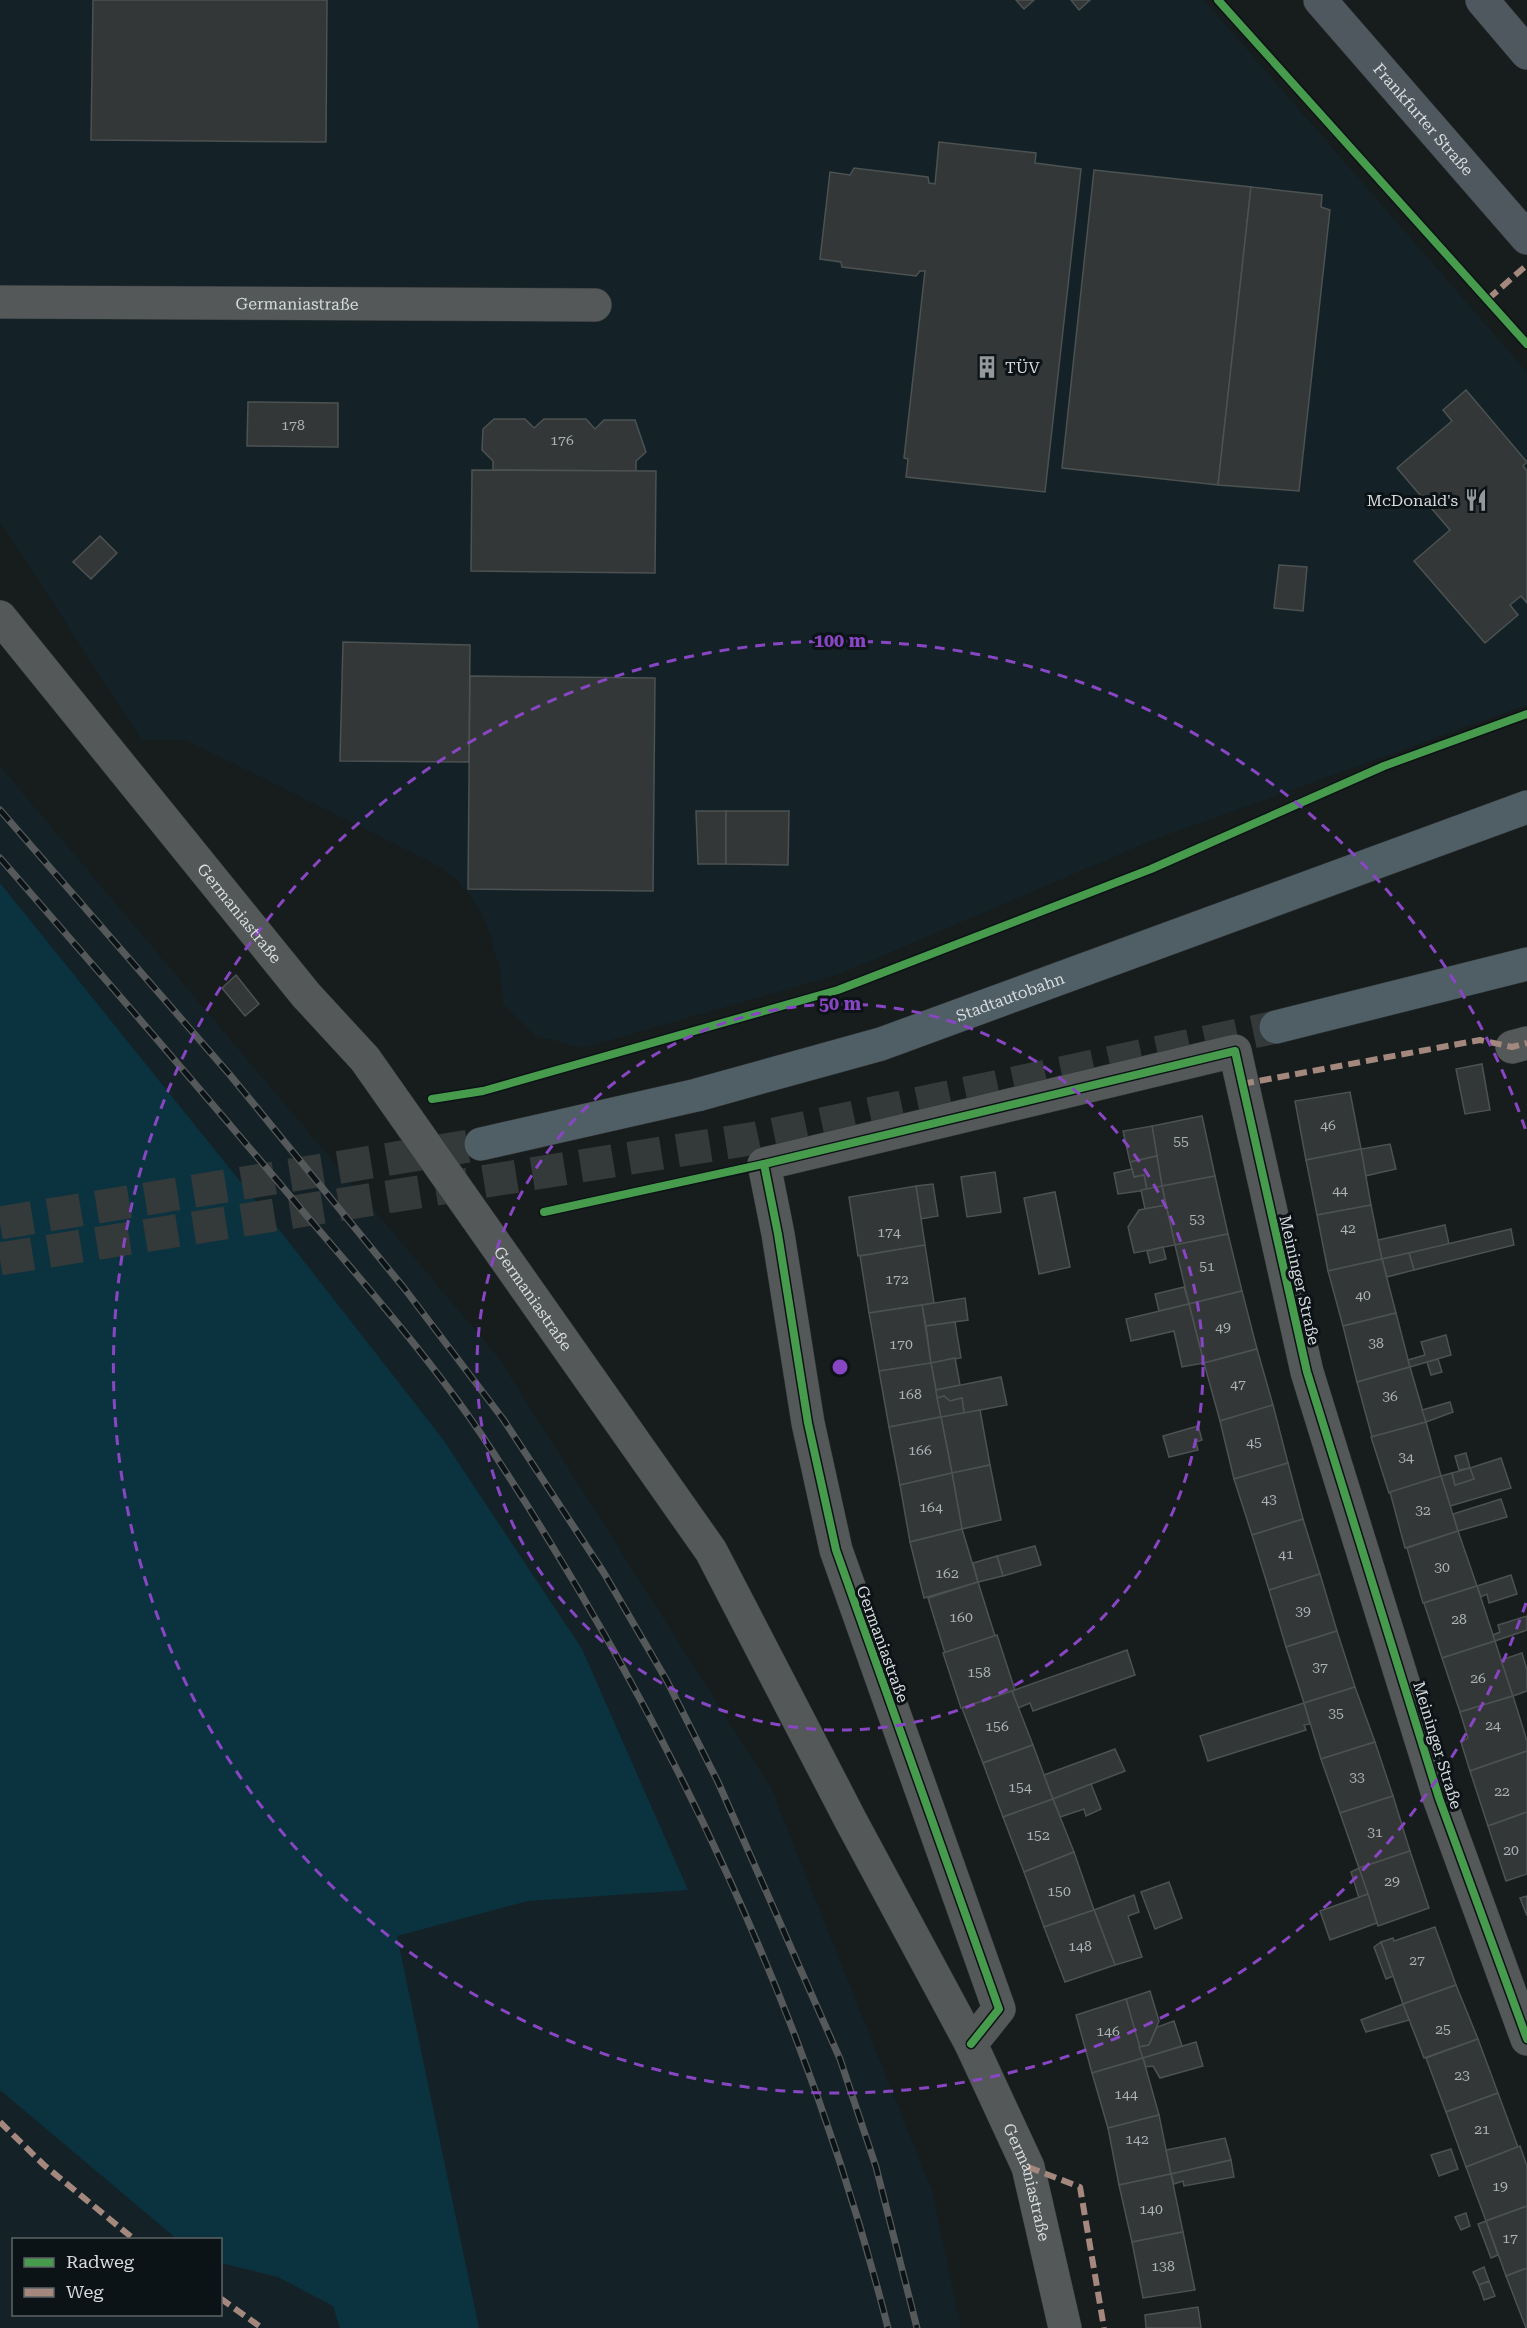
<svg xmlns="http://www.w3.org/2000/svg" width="1527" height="2328" viewBox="0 0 1527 2328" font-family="'Roboto Serif',serif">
  <rect width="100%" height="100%" fill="#171c1d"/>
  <g fill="#142227" fill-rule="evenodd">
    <path d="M 0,0 L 1204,0 L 1527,372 L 1527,705 L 1153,840 L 840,974 L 583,1048 L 536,1036 L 503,1004 L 500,969 L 488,929 L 478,907 L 459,882 L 441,867 L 186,740 L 142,740 L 0,522 Z"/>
    <path d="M 0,766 L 498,1357 L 771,1788 L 933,2194 L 961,2328 L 0,2328 ZM 14,2240 L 220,2240 L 220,2314 L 14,2314 Z"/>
  </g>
  <path fill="#0b333f" d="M 0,883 L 281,1232 L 442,1438 L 582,1649 L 688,1890 L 528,1901 L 397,1936 L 479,2328 L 340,2328 L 333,2306 L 278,2277 L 221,2263 L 220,2240 L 177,2239 L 0,2090 Z"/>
  <g fill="#333738" stroke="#4c5151" stroke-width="1.5">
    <path d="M 93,0 L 327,0 L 326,142 L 91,140 Z"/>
    <path d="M 1016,0 L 1034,0 L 1024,9 Z"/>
    <path d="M 1071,0 L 1090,0 L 1079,10 Z"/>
    <path d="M 939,142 L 1036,153 L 1035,163 L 1081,169 L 1045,492 L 906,477 L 908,459 L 904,458 L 925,271 L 920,271 L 916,276 L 842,267 L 841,262 L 820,259 L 830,172 L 850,175 L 854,168 L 928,177 L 929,183 L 935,184 Z"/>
    <path d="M 1094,170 L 1251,187 L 1218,485 L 1062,468 Z"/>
    <path d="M 1251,187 L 1322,195 L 1321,207 L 1330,210 L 1299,491 L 1218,485 Z"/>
    <path d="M 1466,390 L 1527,462 L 1523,466 L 1527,471 L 1527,603 L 1521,596 L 1510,605 L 1518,615 L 1485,643 L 1414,561 L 1450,530 L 1397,468 L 1452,421 L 1443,410 Z"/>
    <path d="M 248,402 L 338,403 L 338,447 L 247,446 Z"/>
    <path d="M 494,419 L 525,419 L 534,428 L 544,419 L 586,419 L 595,429 L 604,420 L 635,420 L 646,452 L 636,461 L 636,471 L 493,470 L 493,461 L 482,450 L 483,429 Z"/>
    <path d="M 472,470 L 656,471 L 655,573 L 471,571 Z"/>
    <path d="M 100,536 L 117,553 L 91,579 L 73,562 Z"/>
    <path d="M 1279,565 L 1307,567 L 1303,611 L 1274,608 Z"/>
    <path d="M 343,642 L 470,645 L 469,762 L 340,761 Z"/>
    <path d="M 470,676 L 655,678 L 653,891 L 468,889 Z"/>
    <path d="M 696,811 L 726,811 L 726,864 L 698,864 Z"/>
    <path d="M 726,811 L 789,811 L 788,865 L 726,864 Z"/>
    <path d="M 236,975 L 259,1004 L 245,1016 L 222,988 Z"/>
    <path d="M 1482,1064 L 1490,1110 L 1465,1114 L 1456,1069 Z"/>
    <path d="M 1350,1092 L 1361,1149 L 1306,1160 L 1295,1101 Z"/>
    <path d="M 1202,1116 L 1215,1176 L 1162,1186 L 1152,1126 Z"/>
    <path d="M 1152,1126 L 1157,1156 L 1130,1162 L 1123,1131 Z"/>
    <path d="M 1390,1144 L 1396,1169 L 1365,1176 L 1361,1149 Z"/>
    <path d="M 1361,1149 L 1371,1205 L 1317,1215 L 1306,1160 Z"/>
    <path d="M 1157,1156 L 1162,1186 L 1147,1190 L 1144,1175 L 1134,1177 L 1130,1162 Z"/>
    <path d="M 1132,1169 L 1134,1177 L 1144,1175 L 1147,1190 L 1118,1194 L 1114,1173 Z"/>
    <path d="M 995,1172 L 1001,1212 L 967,1217 L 961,1177 Z"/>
    <path d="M 1215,1176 L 1228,1234 L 1175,1245 L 1162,1186 Z"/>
    <path d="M 933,1184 L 938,1216 L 921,1219 L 916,1186 Z"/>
    <path d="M 916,1186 L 925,1245 L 858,1256 L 849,1197 Z"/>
    <path d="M 1162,1186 L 1166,1205 L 1145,1209 L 1141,1190 Z"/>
    <path d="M 1055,1192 L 1070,1267 L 1039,1274 L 1024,1198 Z"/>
    <path d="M 1166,1205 L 1175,1245 L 1134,1253 L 1128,1227 L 1139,1210 Z"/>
    <path d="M 1371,1205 L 1382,1259 L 1328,1271 L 1317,1215 Z"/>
    <path d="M 1445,1225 L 1449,1244 L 1382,1259 L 1378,1240 Z"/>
    <path d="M 1511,1229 L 1514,1245 L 1414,1270 L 1409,1253 Z"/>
    <path d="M 1228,1234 L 1242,1291 L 1189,1304 L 1175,1245 Z"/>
    <path d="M 925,1245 L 934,1303 L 869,1313 L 860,1256 Z"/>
    <path d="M 1163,1247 L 1166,1259 L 1150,1263 L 1147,1251 Z"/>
    <path d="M 1409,1253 L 1414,1270 L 1387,1277 L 1382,1259 Z"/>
    <path d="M 1382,1259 L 1396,1313 L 1343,1326 L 1328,1271 Z"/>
    <path d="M 1184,1287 L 1189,1304 L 1159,1311 L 1155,1294 Z"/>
    <path d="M 1242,1291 L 1257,1349 L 1204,1363 L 1189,1304 Z"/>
    <path d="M 965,1298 L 968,1320 L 926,1326 L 922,1305 Z"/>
    <path d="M 1189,1304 L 1204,1363 L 1182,1367 L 1174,1331 L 1131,1341 L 1126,1319 Z"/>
    <path d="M 922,1305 L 931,1363 L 879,1371 L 869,1313 Z"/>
    <path d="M 1396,1313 L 1410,1367 L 1357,1382 L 1343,1326 Z"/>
    <path d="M 955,1322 L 961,1358 L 931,1363 L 926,1326 Z"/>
    <path d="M 1446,1335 L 1451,1355 L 1410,1367 L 1408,1360 L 1425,1355 L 1421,1342 Z"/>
    <path d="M 1257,1349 L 1273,1405 L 1220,1421 L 1204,1363 Z"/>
    <path d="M 955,1358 L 960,1385 L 936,1390 L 931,1363 Z"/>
    <path d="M 1438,1359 L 1442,1372 L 1431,1375 L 1427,1362 Z"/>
    <path d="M 931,1363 L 941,1417 L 889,1427 L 879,1371 Z"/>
    <path d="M 1410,1367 L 1426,1422 L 1372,1437 L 1357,1382 Z"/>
    <path d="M 1001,1377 L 1007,1405 L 964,1413 L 962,1398 L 950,1401 L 944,1396 L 937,1398 L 936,1390 Z"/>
    <path d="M 944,1396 L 950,1401 L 962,1398 L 964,1413 L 941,1417 L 937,1398 Z"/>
    <path d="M 1450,1402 L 1453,1412 L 1426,1422 L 1422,1410 Z"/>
    <path d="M 1273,1405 L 1288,1463 L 1234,1479 L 1220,1421 Z"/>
    <path d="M 980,1410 L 990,1465 L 952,1473 L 941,1417 Z"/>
    <path d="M 941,1417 L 952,1473 L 900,1485 L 889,1427 Z"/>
    <path d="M 1426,1422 L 1441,1476 L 1389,1493 L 1371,1437 Z"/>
    <path d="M 1198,1426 L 1202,1440 L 1196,1442 L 1198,1450 L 1169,1457 L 1163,1436 Z"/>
    <path d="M 1466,1453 L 1470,1468 L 1459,1470 L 1455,1456 Z"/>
    <path d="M 1501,1458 L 1511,1488 L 1450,1506 L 1441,1476 L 1452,1473 L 1455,1485 L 1474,1479 L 1470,1468 Z"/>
    <path d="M 1288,1463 L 1303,1519 L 1252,1535 L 1234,1479 Z"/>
    <path d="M 990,1465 L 1001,1520 L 962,1529 L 952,1473 Z"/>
    <path d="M 1470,1468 L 1474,1479 L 1455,1485 L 1452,1473 Z"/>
    <path d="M 952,1473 L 962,1529 L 910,1542 L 900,1485 Z"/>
    <path d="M 1441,1476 L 1458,1531 L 1405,1548 L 1390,1492 Z"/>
    <path d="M 1501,1499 L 1507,1517 L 1458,1531 L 1453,1514 Z"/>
    <path d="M 1303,1519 L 1320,1574 L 1269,1590 L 1252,1535 Z"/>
    <path d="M 962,1529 L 978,1582 L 924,1598 L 910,1542 Z"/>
    <path d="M 1458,1531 L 1477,1586 L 1423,1603 L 1407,1548 Z"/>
    <path d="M 1035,1546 L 1041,1565 L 1003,1576 L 997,1556 Z"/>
    <path d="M 997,1556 L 1003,1576 L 978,1582 L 973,1563 Z"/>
    <path d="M 1320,1574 L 1337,1631 L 1286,1647 L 1269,1590 Z"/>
    <path d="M 1511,1575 L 1517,1594 L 1489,1603 L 1487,1594 L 1481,1597 L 1477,1586 Z"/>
    <path d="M 978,1582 L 995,1636 L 945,1653 L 928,1598 Z"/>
    <path d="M 1477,1586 L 1495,1641 L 1442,1658 L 1424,1603 Z"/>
    <path d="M 1527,1616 L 1527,1630 L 1495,1641 L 1493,1635 L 1500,1632 L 1498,1625 Z"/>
    <path d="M 1337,1631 L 1355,1687 L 1304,1703 L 1286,1647 Z"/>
    <path d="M 997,1635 L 1015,1690 L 961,1708 L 943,1653 Z"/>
    <path d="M 1495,1641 L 1513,1696 L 1460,1712 L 1442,1658 Z"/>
    <path d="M 1127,1650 L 1135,1675 L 1033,1711 L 1030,1703 L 1018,1708 L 1012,1691 Z"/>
    <path d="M 1522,1653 L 1527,1670 L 1527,1691 L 1513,1696 L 1501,1660 Z"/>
    <path d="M 1355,1687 L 1375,1742 L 1321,1759 L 1304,1703 Z"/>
    <path d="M 1012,1691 L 1033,1745 L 983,1763 L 962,1708 Z"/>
    <path d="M 1513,1696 L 1527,1741 L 1527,1751 L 1470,1771 L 1461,1742 L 1468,1738 L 1460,1712 Z"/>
    <path d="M 1304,1703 L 1310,1724 L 1304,1725 L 1306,1730 L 1208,1761 L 1200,1736 Z"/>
    <path d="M 1375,1742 L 1393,1796 L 1340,1813 L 1321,1759 Z"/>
    <path d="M 1033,1745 L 1053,1799 L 1003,1817 L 983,1763 Z"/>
    <path d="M 1115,1749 L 1125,1771 L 1053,1799 L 1044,1775 Z"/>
    <path d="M 1527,1751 L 1527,1812 L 1488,1826 L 1470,1771 Z"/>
    <path d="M 1091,1784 L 1101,1809 L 1086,1816 L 1084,1809 L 1060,1817 L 1053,1799 Z"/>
    <path d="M 1393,1796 L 1410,1851 L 1359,1868 L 1340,1813 Z"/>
    <path d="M 1053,1799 L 1074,1852 L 1024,1872 L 1003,1817 Z"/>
    <path d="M 1527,1812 L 1527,1874 L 1506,1881 L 1488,1826 Z"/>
    <path d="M 1410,1851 L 1429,1908 L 1378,1926 L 1359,1868 Z"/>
    <path d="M 1074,1852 L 1094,1910 L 1044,1927 L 1024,1872 Z"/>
    <path d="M 1359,1868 L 1368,1894 L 1359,1898 L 1351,1872 Z"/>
    <path d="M 1169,1882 L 1182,1918 L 1155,1929 L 1141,1892 Z"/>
    <path d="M 1368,1894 L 1377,1923 L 1330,1940 L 1320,1911 Z"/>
    <path d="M 1134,1895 L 1139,1912 L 1128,1916 L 1142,1957 L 1115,1965 L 1094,1910 Z"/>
    <path d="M 1527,1896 L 1527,1916 L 1520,1898 Z"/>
    <path d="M 1094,1910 L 1115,1965 L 1065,1982 L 1044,1927 Z"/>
    <path d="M 1435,1927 L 1456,1985 L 1403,2004 L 1381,1942 L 1393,1938 L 1394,1941 Z"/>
    <path d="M 1381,1942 L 1393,1976 L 1386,1979 L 1374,1947 Z"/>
    <path d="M 1456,1985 L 1478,2039 L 1424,2058 L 1403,2004 Z"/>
    <path d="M 1150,1991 L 1159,2021 L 1149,2045 L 1139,2047 L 1126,1999 Z"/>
    <path d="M 1126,1999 L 1143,2058 L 1092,2073 L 1076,2015 Z"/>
    <path d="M 1403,2004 L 1409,2020 L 1366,2032 L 1361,2020 Z"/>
    <path d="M 1174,2021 L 1182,2046 L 1143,2058 L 1139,2047 L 1149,2045 L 1157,2027 Z"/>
    <path d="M 1478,2039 L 1498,2093 L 1446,2112 L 1426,2058 Z"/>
    <path d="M 1196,2042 L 1203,2066 L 1160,2078 L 1153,2066 L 1146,2067 L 1143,2058 Z"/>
    <path d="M 1143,2058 L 1159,2115 L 1108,2128 L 1092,2073 Z"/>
    <path d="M 1498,2093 L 1518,2147 L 1466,2167 L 1446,2112 Z"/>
    <path d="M 1159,2115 L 1171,2174 L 1119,2185 L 1108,2128 Z"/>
    <path d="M 1225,2138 L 1231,2160 L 1171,2174 L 1166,2150 Z"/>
    <path d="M 1520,2146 L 1527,2166 L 1527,2206 L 1486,2221 L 1466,2167 Z"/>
    <path d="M 1451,2149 L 1458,2169 L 1439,2176 L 1431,2155 Z"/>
    <path d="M 1231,2160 L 1234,2177 L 1184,2186 L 1183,2181 L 1174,2184 L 1171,2174 Z"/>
    <path d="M 1171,2174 L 1183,2232 L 1132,2242 L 1119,2185 Z"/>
    <path d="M 1527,2206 L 1527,2268 L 1506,2276 L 1486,2221 Z"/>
    <path d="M 1466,2213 L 1470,2226 L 1461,2230 L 1455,2217 Z"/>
    <path d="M 1486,2221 L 1498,2255 L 1491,2258 L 1478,2224 Z"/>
    <path d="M 1183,2232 L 1195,2290 L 1143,2298 L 1132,2242 Z"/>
    <path d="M 1484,2267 L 1489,2281 L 1479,2285 L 1473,2272 Z"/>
    <path d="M 1527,2268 L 1527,2328 L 1526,2328 L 1506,2276 Z"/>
    <path d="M 1489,2281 L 1495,2296 L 1484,2300 L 1479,2285 Z"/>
    <path d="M 1198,2307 L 1201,2328 L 1146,2328 L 1145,2315 Z"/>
  </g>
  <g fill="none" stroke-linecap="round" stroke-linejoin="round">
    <g stroke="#34393a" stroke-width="33" stroke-dasharray="33 16" stroke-linecap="butt">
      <path d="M 0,1223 L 481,1144"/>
      <path d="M 0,1259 L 756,1138 L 1276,1027"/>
    </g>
    <g stroke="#313536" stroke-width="34">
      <g id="street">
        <path id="s1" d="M 0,302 L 595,305"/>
        <path id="s2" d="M 0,617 L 306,995 L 365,1059 L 711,1551 L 851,1821 L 971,2044 L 1028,2167 L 1065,2328"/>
        <path d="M 1512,1047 L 1527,1043"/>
        <path d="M 971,2044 L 999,2009 L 836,1550 L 808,1423 L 778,1234 L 764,1164 L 1235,1051 L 1307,1372 L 1439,1798 L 1527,2039"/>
      </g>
    </g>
    <g stroke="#313536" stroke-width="34">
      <g id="primary">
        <path id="s3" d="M 1320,0 L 1527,238"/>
        <path d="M 1482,0 L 1527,53"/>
      </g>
    </g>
    <g stroke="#313536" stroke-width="34">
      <g id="highway">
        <path d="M 1276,1027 L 1527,964"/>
        <path id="s4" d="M 481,1144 L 697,1095 L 881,1044 L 1527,807"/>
      </g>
    </g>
    <use href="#street" stroke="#545858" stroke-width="33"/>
    <use href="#primary" stroke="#4e585e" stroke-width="33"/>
    <use href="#highway" stroke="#505e66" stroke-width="33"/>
    <g stroke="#56595a" stroke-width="7">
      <g id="rail">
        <path d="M 0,810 L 230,1075 L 404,1288 L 503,1419 L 604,1573 L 667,1681 L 718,1782 L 840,2059 L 876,2167 L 917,2328"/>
        <path d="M 0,858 C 101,974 202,1091 301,1209 C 362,1281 429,1357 481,1434 C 663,1708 807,2009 888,2328"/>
      </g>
    </g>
    <use href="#rail" stroke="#0c1316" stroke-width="4.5" stroke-dasharray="14" stroke-linecap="butt"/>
    <g stroke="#a5887d" stroke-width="6" stroke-dasharray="12 6" stroke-linecap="butt">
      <path d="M 1488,299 L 1527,265"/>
      <path d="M 1242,1084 L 1480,1040 L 1512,1047 L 1527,1043"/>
      <path d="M 0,2122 L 44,2165 L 135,2240"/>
      <path d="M 1028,2167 L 1080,2187 L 1104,2328"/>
      <path d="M 220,2298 L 262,2328"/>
    </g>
    <g stroke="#0c1316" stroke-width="11">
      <g id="cycleway">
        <path d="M 1218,0 L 1527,344"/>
        <path d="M 432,1099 L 483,1091 L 838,990 L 1151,869 L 1384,766 L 1527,714"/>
        <path d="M 764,1164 L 778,1234 L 808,1423 L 836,1550 L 999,2009 L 971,2044"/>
        <path d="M 544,1212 L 764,1164 L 1235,1051 L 1307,1372 L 1439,1798 L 1527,2039"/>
      </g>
    </g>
    <use href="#cycleway" stroke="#469c4c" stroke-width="8"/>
  </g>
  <g fill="none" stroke="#8946c4" stroke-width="3" stroke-dasharray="10 8">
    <circle cx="840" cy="1367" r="363"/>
    <path d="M1526 1603A726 726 0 1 1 1526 1131"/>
  </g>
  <defs>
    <g id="building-bare" transform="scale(1.8)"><path d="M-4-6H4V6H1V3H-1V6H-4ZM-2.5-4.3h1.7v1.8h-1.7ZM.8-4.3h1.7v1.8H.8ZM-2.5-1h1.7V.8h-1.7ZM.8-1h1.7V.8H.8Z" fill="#93989a" stroke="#0c1316" stroke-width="2.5" paint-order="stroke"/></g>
    <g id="restaurant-bare" transform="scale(1.8)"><path d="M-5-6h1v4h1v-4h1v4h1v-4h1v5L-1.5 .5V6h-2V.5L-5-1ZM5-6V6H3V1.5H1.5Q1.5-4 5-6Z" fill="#93989a" stroke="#0c1316" stroke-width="2.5" paint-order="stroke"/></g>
  </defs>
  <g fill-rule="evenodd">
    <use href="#building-bare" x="987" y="367"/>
    <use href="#restaurant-bare" x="1476" y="500"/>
  </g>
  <g text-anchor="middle" stroke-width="6" stroke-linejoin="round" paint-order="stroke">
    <g font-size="14" fill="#adb2b4">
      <text x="293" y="430">178</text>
      <text x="562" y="445">176</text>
      <text x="1328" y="1130">46</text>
      <text x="1181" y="1146">55</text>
      <text x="1340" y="1195">44</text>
      <text x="1197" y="1224">53</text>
      <text x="1348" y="1233">42</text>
      <text x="889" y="1237">174</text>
      <text x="1207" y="1271">51</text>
      <text x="897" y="1284">172</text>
      <text x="1363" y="1300">40</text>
      <text x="1223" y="1332">49</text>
      <text x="1376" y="1348">38</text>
      <text x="901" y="1349">170</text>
      <text x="1238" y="1389">47</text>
      <text x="910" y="1399">168</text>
      <text x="1390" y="1401">36</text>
      <text x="1254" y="1447">45</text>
      <text x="920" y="1455">166</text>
      <text x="1406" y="1462">34</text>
      <text x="1269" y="1504">43</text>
      <text x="931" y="1512">164</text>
      <text x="1423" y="1515">32</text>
      <text x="1286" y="1559">41</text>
      <text x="1442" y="1572">30</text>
      <text x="947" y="1578">162</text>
      <text x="1303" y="1616">39</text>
      <text x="961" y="1622">160</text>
      <text x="1459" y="1624">28</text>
      <text x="1320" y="1672">37</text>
      <text x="979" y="1677">158</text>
      <text x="1478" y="1683">26</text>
      <text x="1336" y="1718">35</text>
      <text x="1493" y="1730">24</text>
      <text x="997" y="1731">156</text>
      <text x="1357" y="1782">33</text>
      <text x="1020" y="1792">154</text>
      <text x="1502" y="1796">22</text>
      <text x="1375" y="1837">31</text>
      <text x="1038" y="1840">152</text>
      <text x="1511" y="1855">20</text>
      <text x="1392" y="1886">29</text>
      <text x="1059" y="1896">150</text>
      <text x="1080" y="1951">148</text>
      <text x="1417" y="1965">27</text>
      <text x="1443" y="2034">25</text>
      <text x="1108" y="2036">146</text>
      <text x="1462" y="2080">23</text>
      <text x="1126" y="2099">144</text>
      <text x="1482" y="2134">21</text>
      <text x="1137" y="2144">142</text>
      <text x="1500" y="2191">19</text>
      <text x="1151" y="2214">140</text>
      <text x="1510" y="2243">17</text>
      <text x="1163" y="2271">138</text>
    </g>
    <g font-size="16" fill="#d6dbdd" stroke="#0c1316">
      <text dy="6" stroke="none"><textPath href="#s3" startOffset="158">Frankfurter Straße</textPath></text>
      <text dy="6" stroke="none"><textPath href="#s1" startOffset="297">Germaniastraße</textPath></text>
      <text dy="6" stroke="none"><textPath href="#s2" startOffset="381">Germaniastraße</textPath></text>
      <text dy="6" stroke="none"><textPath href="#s4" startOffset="550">Stadtautobahn</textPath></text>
      <text transform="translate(1300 1280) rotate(77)" y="6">Meininger Straße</text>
      <text dy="6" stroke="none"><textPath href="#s2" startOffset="866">Germaniastraße</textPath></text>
      <text transform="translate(883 1644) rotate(70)" y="6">Germaniastraße</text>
      <text transform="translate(1438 1745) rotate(73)" y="6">Meininger Straße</text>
      <text dy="6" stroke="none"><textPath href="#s2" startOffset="1882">Germaniastraße</textPath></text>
    </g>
    <g font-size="16" fill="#d6dbdd" stroke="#0c1316" text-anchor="start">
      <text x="1005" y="373">TÜV</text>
      <text x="1458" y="506" text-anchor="end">McDonald's</text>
    </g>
  </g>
  <circle cx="840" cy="1367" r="9" fill="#8946c4" stroke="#0c1316" stroke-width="3"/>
  <g font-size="18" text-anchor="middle" font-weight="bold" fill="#8946c4" stroke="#0c1316" stroke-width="6" stroke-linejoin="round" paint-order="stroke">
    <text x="840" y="647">100 m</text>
    <text x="840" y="1010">50 m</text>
  </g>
  <rect x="12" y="2238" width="210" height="78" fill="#0c1316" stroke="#5d6366" stroke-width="1.5"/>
  <rect x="24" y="2258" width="30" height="9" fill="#469c4c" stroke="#5d6366" stroke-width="1.5"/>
  <text x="66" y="2268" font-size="18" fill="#d6dbdd">Radweg</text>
  <rect x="24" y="2288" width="30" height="9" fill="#a5887d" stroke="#5d6366" stroke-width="1.5"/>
  <text x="66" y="2298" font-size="18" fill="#d6dbdd">Weg</text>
</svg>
